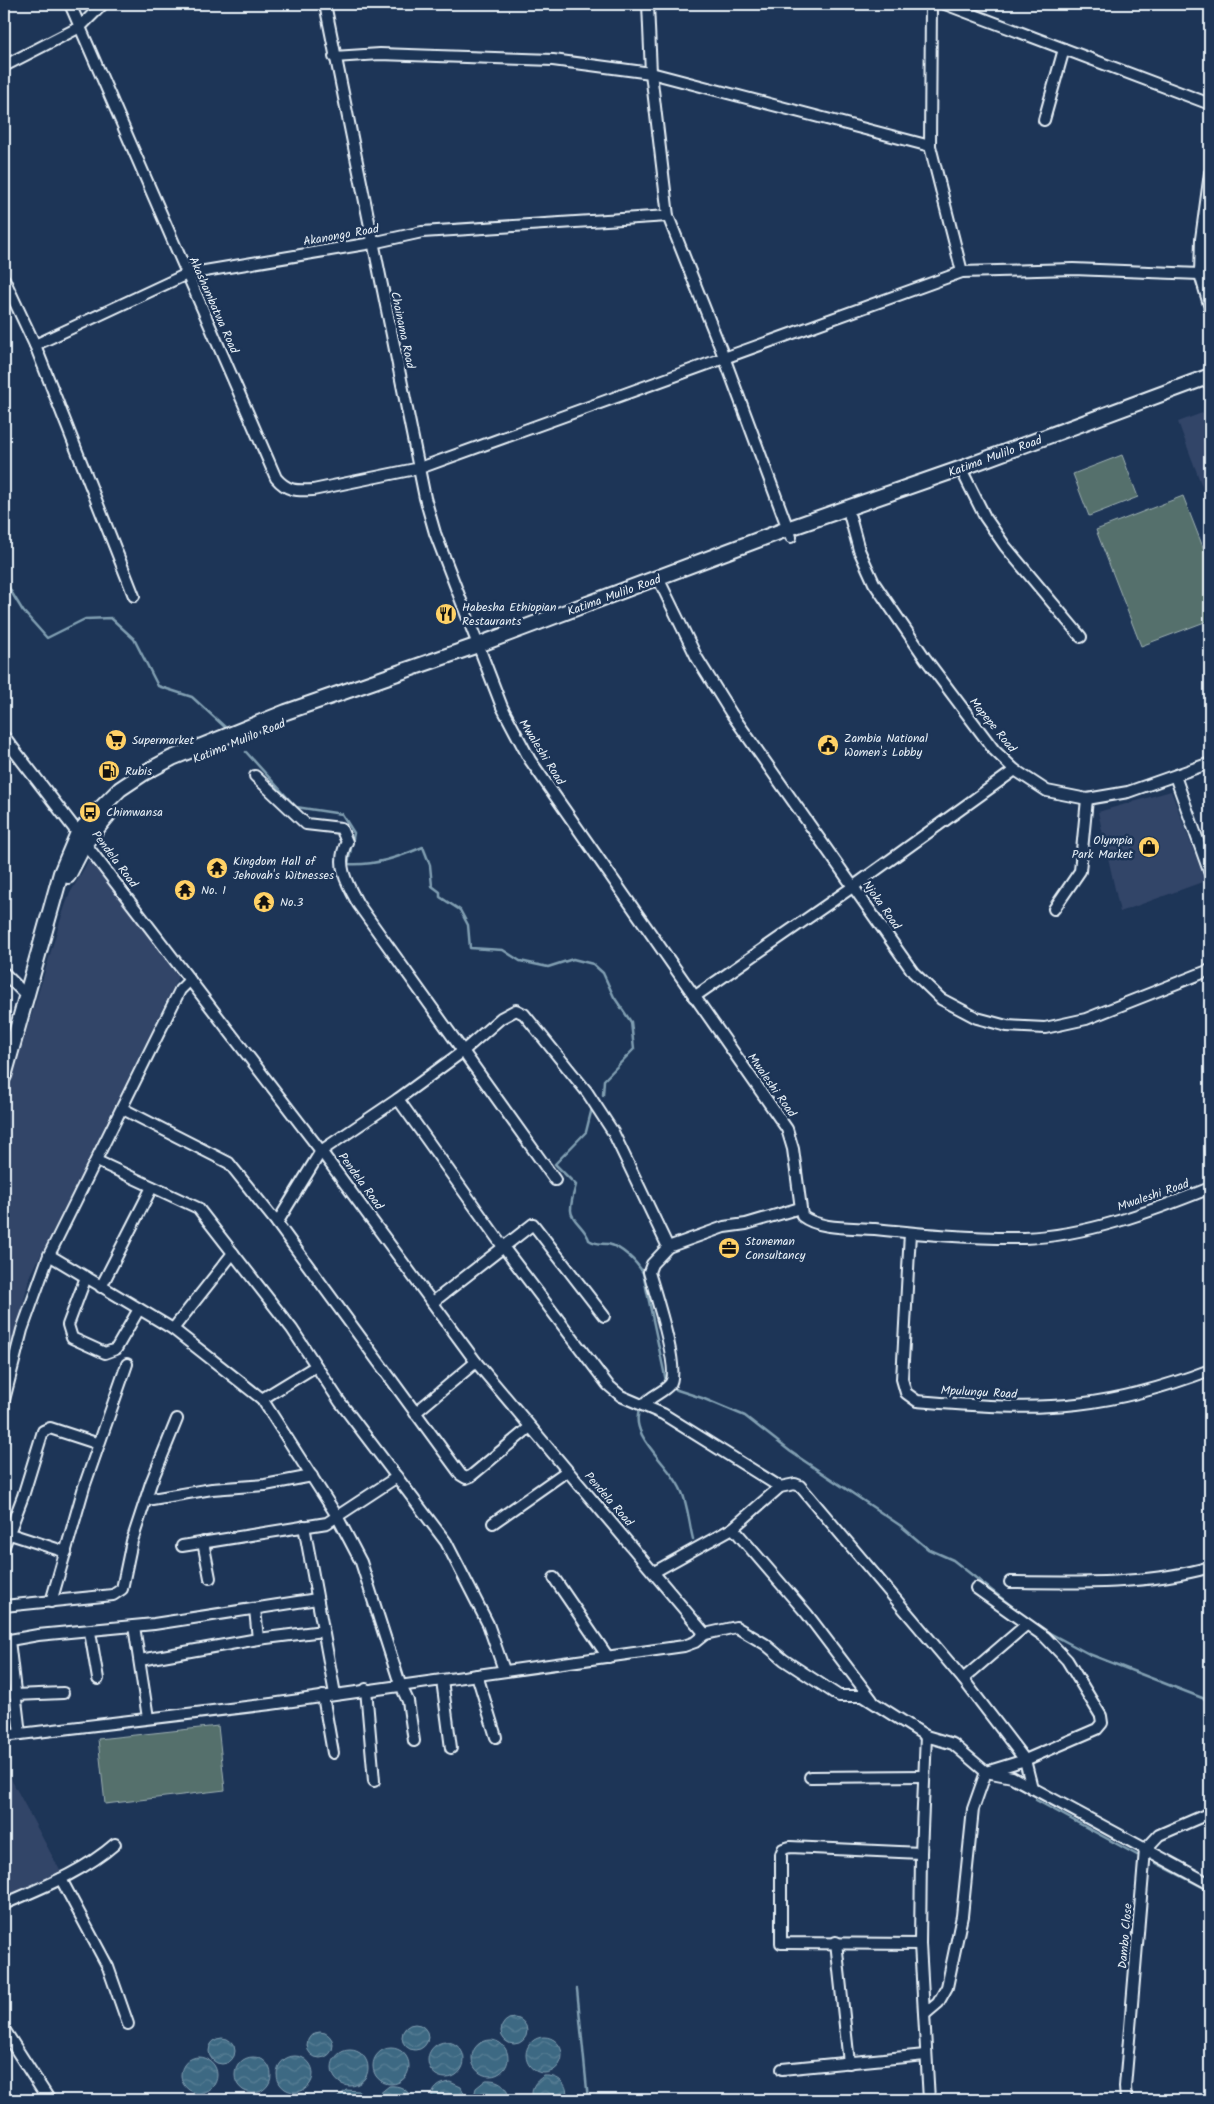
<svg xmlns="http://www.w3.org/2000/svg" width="1214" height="2104" viewBox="0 0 1214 2104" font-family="Kalam,sans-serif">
  <defs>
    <pattern id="water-waves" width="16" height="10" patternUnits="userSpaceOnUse" patternTransform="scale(1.25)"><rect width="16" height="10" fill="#3d6983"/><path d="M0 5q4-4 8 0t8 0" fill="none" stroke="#597f95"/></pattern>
  </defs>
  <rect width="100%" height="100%" fill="#1d3557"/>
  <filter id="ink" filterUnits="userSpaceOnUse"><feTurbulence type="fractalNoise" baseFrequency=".02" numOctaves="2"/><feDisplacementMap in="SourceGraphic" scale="10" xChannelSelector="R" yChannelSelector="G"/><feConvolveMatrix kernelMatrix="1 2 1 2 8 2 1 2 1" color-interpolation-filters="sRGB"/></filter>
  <g filter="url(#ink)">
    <g fill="#324467">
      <path d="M 1210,410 L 1210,508 L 1178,422 Z"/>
      <path d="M 1171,791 L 1205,881 L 1120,912 L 1098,812 Z"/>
      <path d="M 90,858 L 178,977 L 29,1279 L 4,1387 L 4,1105 L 62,915 L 69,895 Z"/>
      <path d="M 4,1766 L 63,1876 L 4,1900 Z"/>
    </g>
    <g fill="#546f6c" stroke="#9eb0b2">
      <path d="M 1122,455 L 1138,497 L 1089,516 L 1073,474 Z"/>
      <path d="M 1183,496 L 1210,565 L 1210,620 L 1141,646 L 1096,530 Z"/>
      <path d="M 218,1726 L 225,1790 L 105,1804 L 98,1739 Z"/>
    </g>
    <g fill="url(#water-waves)" stroke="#819fb2">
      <circle cx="514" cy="2031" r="13"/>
      <circle cx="415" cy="2037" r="13"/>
      <circle cx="320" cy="2045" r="13"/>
      <circle cx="544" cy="2055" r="18"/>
      <circle cx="222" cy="2051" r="13"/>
      <circle cx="490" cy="2058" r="18"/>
      <circle cx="446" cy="2060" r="18"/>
      <circle cx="391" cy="2066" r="18"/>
      <circle cx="350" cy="2068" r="18"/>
      <circle cx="295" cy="2074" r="18"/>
      <circle cx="253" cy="2075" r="18"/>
      <circle cx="199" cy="2075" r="18"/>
      <path d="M 544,2076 C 559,2075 570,2085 566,2100 L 533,2100 C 530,2089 534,2082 544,2076 Z"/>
      <path d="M 486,2080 C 499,2079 509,2086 508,2100 L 473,2100 L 476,2088 Z"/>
      <path d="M 450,2082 L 461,2087 L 467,2100 L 431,2100 C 432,2089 439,2083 450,2082 Z"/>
      <path d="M 389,2086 C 400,2085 408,2089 412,2100 L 377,2100 L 379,2094 Z"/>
      <path d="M 346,2090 L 359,2091 L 368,2100 L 335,2100 Z"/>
      <path d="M 293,2093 L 306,2094 L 313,2100 L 284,2100 Z"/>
    </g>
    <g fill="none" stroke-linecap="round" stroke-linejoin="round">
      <g stroke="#819fb2" stroke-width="2.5">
        <path d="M 4,580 L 23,611 L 47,638 L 85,619 L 111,618 L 134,639 L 158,686 L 192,697 L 226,728"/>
        <path d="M 246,752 L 296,807 L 342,814 L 354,833 L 348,864 C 374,866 399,857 423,847 L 430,865 L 432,886 L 440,892 L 440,897 L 460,910 L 468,925 L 470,948 L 503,950 L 520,961 L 548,967 L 573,959 L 593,964 L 603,973 L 614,997 L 631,1022 L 634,1049 L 604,1080 L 603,1095"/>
        <path d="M 592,1108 L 586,1132 L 555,1164 L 576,1185 C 574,1192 571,1201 571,1209 C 570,1220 586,1228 589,1240 C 597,1245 600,1243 608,1244 C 622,1247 637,1262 643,1273 L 666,1381 L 651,1392"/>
        <path d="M 671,1388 L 702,1398 L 745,1416 L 791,1452 L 901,1526 L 928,1549 L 953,1560 L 1033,1623"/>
        <path d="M 640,1408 C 627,1436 670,1464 681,1490 C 688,1504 689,1524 693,1539"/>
        <path d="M 1044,1630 L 1089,1654 L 1210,1701"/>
        <path d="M 1036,1800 L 1137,1855"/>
        <path d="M 1156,1863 L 1210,1891"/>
        <path d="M 577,1989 L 588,2100"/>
      </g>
      <g stroke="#e8f1f8" stroke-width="14">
        <g id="minor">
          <path d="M 70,4 L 276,478 C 287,491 296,491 313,490 L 420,468 L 962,272 L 1073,269 L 1200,274"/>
          <path d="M 325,4 L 425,498 L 435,533 L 502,707 L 530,760 L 787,1129 L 793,1149 L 802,1216 C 820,1230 853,1227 875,1229 C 924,1234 975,1239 1024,1238 C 1086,1236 1153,1211 1210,1188"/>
          <path d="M 648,4 L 651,73 L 668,216 L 724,357 L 791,537"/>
          <path d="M 931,4 L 930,146 L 962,272"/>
          <path d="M 945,4 L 1210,104"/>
          <path d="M 334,57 L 380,54 L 553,60 L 651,73 L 930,146"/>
          <path d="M 4,66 L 80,27 L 103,4"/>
          <path d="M 1044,120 L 1064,49"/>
          <path d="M 1210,173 L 1201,239 L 1200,274 L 1210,308"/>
          <path d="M 4,279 L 35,345 L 134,596"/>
          <path d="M 35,345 L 187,274 L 372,243 L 422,232 L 668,216"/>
          <path d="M 965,477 L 985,517 L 1005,546 L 1081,637"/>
          <path d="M 850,517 L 859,550 L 874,583 L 925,658 L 994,750 L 1015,770 L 1047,791 L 1087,799 L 1128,792 L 1210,763"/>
          <path d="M 658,578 L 697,658 L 731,713 L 913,972 L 941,999 L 977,1018 L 1007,1026 L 1045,1028 L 1086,1019 L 1210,970"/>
          <path d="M 255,776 L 306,824 L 341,828 L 347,842 C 335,864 347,884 358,904 L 555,1180"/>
          <path d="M 1175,776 L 1210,874"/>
          <path d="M 81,838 L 321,1151 L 476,1362 L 705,1634"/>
          <path d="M 1054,909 L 1080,871 L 1087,799"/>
          <path d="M 4,973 L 28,997"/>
          <path d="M 694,997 L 854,886 L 1015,770"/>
          <path d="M 398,1099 L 504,1248 L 608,1385 L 621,1396 L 663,1414 L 780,1487"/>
          <path d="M 123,1109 L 229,1163 L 277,1223"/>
          <path d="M 97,1161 L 198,1208 L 292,1329 L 340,1402 L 446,1542 L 488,1624 L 504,1670"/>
          <path d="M 910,1233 L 902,1379 L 906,1393 L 917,1401 C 970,1405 1024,1410 1077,1404 C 1122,1399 1168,1386 1210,1370"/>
          <path d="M 49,1255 L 173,1329 L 262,1399 L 337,1516 L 361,1562 L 400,1684 L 408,1701 L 414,1741"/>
          <path d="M 86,1277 L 68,1325 L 72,1338 L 105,1353 L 116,1349 L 139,1309"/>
          <path d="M 101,1287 L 152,1187"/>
          <path d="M 433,1302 L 533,1224 L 604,1316"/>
          <path d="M 173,1329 L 233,1253"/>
          <path d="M 262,1399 L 316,1366"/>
          <path d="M 4,1400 L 22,1330 L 49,1255 L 180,990 L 190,980"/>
          <path d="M 644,1405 C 651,1395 663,1393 670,1384 C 681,1371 654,1290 649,1272 L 652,1264 L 668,1247 L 724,1227 L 746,1224 L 800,1208"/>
          <path d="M 415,1413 L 476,1362"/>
          <path d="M 530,1427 L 471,1476 L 466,1478 L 461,1475 L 277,1223 L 321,1151 L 398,1099 L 462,1052 L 501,1018 L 516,1010 L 524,1014 L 587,1092 L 613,1132 L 668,1247"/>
          <path d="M 146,1500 L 212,1489 L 265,1485 L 312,1476"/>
          <path d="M 493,1523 L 567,1471"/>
          <path d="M 304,1526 L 335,1694"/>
          <path d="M 733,1528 L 807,1614 L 872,1700"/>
          <path d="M 4,1532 L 66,1552"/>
          <path d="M 203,1542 L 210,1578"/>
          <path d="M 4,1546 L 23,1496 L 43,1431 L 50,1428 L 99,1444"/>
          <path d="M 182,1546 L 327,1523 L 397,1477"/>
          <path d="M 654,1572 L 733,1528 L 780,1487 L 795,1484 L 800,1486 L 963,1679 L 1025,1760 L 1032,1788"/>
          <path d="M 554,1578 L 608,1657"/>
          <path d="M 1010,1582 C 1074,1583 1149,1585 1210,1567"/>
          <path d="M 51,1602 L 84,1487 L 127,1364"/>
          <path d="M 4,1606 L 113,1595 L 122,1589 L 132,1541 L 151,1483 L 177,1419"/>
          <path d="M 255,1609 L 258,1639"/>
          <path d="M 134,1626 L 148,1718"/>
          <path d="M 90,1632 L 98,1679"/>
          <path d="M 9,1640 L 20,1734"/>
          <path d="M 4,1641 L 38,1635 L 154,1624 L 317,1599"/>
          <path d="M 140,1660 L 258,1639 L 323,1631"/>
          <path d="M 477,1675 L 496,1737"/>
          <path d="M 963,1679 L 1026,1625"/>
          <path d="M 442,1680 L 451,1748"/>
          <path d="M 366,1689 L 374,1781"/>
          <path d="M 15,1695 L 63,1693"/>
          <path d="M 323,1696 L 333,1753"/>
          <path d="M 4,1736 L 271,1704 L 684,1646 L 695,1642 L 705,1634 L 736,1627 L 765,1644 L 784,1660 L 839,1696 L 863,1696 L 926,1736 L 921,1853 L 920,1944 L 929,2100"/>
          <path d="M 926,1736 L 953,1744 L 986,1772 L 1012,1777 L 1210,1884"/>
          <path d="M 810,1777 L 924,1776"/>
          <path d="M 61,1879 L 108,1967 L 128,2024"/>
          <path d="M 4,1904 C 43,1887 83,1872 115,1844"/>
          <path d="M 836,1942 L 849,2063"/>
          <path d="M 920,1944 L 781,1943 L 781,1854 L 783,1849 L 790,1847 L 921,1853"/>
          <path d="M 925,2014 L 938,2003 L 947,1987 L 962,1916 L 973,1809 L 986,1772 L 1025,1760 L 1097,1729 L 1102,1723 L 1101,1716 L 1067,1660 L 1045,1637 L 976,1588"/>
          <path d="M 782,2069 L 925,2055"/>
          <path d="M 1126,2100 L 1125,2087 L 1145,1850 L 1159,1835 L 1210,1813"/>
        </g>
      </g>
      <g stroke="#e8f1f8" stroke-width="15">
        <g id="tertiary">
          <path d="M 4,737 L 78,833"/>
          <path d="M 4,2030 L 49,2100"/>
        </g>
      </g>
      <g stroke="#e8f1f8" stroke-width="18">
        <g id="secondary">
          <path d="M 68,876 L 85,843 L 108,815"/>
          <path d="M 4,1076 L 61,873 L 78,833 L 101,808 L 120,789 L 144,773 L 172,758 L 286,712 L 478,645 L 787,529 L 962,468 L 1210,376"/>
        </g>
      </g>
      <use href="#minor" stroke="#1d3557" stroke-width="10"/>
      <use href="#tertiary" stroke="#1d3557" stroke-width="11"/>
      <use href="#secondary" stroke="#1d3557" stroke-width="14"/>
    </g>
  </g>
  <defs>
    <g id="restaurant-disc" transform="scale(1.125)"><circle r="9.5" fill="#ffd166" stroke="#1d3557"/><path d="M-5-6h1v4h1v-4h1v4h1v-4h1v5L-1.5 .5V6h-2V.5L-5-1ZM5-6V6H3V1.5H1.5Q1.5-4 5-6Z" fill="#111"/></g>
    <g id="supermarket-disc" transform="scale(1.125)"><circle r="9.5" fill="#ffd166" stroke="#1d3557"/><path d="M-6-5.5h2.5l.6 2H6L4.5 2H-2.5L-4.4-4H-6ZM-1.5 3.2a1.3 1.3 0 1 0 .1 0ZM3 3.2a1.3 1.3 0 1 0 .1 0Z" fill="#111"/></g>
    <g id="civic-disc" transform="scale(1.125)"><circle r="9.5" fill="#ffd166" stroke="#1d3557"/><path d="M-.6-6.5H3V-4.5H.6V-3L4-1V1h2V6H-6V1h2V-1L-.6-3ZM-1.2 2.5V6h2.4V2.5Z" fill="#111"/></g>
    <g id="fuel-disc" transform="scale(1.125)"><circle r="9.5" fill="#ffd166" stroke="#1d3557"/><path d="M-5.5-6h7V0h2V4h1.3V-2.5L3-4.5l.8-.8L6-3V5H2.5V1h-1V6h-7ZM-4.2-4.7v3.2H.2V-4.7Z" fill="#111"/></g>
    <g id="bus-disc" transform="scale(1.125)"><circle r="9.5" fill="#ffd166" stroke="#1d3557"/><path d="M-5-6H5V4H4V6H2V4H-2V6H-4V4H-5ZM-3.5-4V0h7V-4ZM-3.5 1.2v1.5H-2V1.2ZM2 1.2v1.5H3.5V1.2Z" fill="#111"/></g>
    <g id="shop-disc" transform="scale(1.125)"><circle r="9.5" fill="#ffd166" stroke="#1d3557"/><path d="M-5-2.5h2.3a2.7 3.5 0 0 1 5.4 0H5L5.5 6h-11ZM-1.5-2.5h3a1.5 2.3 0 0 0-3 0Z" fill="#111"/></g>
    <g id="temple-disc" transform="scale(1.125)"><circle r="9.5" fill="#ffd166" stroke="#1d3557"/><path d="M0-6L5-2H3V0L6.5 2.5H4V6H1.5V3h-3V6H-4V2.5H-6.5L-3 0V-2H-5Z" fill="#111"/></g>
    <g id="office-disc" transform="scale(1.125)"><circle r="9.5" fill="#ffd166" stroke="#1d3557"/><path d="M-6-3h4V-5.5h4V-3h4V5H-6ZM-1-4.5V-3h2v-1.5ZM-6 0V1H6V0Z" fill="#111"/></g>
  </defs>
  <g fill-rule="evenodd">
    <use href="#restaurant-disc" x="446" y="614"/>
    <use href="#supermarket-disc" x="116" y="740"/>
    <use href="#civic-disc" x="828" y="745"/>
    <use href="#fuel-disc" x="109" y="771"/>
    <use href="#bus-disc" x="90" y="812"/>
    <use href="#shop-disc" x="1149" y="847"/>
    <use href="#temple-disc" x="217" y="868"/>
    <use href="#temple-disc" x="185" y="890"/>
    <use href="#temple-disc" x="264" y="902"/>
    <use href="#office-disc" x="729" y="1248"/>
  </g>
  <g text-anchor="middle" stroke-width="5" stroke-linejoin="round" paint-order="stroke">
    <g font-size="12" fill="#e8f1f8" stroke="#1d3557">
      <text transform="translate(341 235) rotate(-10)" y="4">Akanongo Road</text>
      <text transform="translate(214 305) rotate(66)" y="4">Akashambatwa Road</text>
      <text transform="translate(403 330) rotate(78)" y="4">Chainama Road</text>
      <text transform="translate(995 456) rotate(-20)" y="4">Katima Mulilo Road</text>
      <text transform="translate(614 595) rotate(-20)" y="4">Katima Mulilo Road</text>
      <text transform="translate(993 725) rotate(51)" y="4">Mapepe Road</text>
      <text transform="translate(239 741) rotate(-22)" y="4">Katima Mulilo Road</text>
      <text transform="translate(542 752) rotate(58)" y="4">Mwaleshi Road</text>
      <text transform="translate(115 859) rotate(53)" y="4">Pendela Road</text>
      <text transform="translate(882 905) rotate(55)" y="4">Njoka Road</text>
      <text transform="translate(772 1085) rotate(55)" y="4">Mwaleshi Road</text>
      <text transform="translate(361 1181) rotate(54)" y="4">Pendela Road</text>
      <text transform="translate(1153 1195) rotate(-19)" y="4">Mwaleshi Road</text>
      <text transform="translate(979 1392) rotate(3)" y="4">Mpulungu Road</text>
      <text transform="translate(609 1499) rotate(49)" y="4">Pendela Road</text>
      <text transform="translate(1125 1936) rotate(-85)" y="4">Dambo Close</text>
    </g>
    <g font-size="12" fill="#e8f1f8" stroke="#1d3557" text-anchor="start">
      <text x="462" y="611">Habesha Ethiopian<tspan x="462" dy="14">Restaurants</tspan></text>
      <text x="844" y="742">Zambia National<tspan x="844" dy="14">Women's Lobby</tspan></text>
      <text x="132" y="744">Supermarket</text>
      <text x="125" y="775">Rubis</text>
      <text x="106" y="816">Chimwansa</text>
      <text x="1133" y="844" text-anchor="end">Olympia<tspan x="1133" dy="14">Park Market</tspan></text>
      <text x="233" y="865">Kingdom Hall of<tspan x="233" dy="14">Jehovah's Witnesses</tspan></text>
      <text x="201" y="894">No. 1</text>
      <text x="280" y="906">No.3</text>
      <text x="745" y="1245">Stoneman<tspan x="745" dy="14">Consultancy</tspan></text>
    </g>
  </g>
  <rect width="1214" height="2104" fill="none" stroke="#1d3557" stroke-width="20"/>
  <rect x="10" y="10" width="1194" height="2084" fill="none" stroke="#e8f1f8" stroke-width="2" filter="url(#ink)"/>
</svg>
